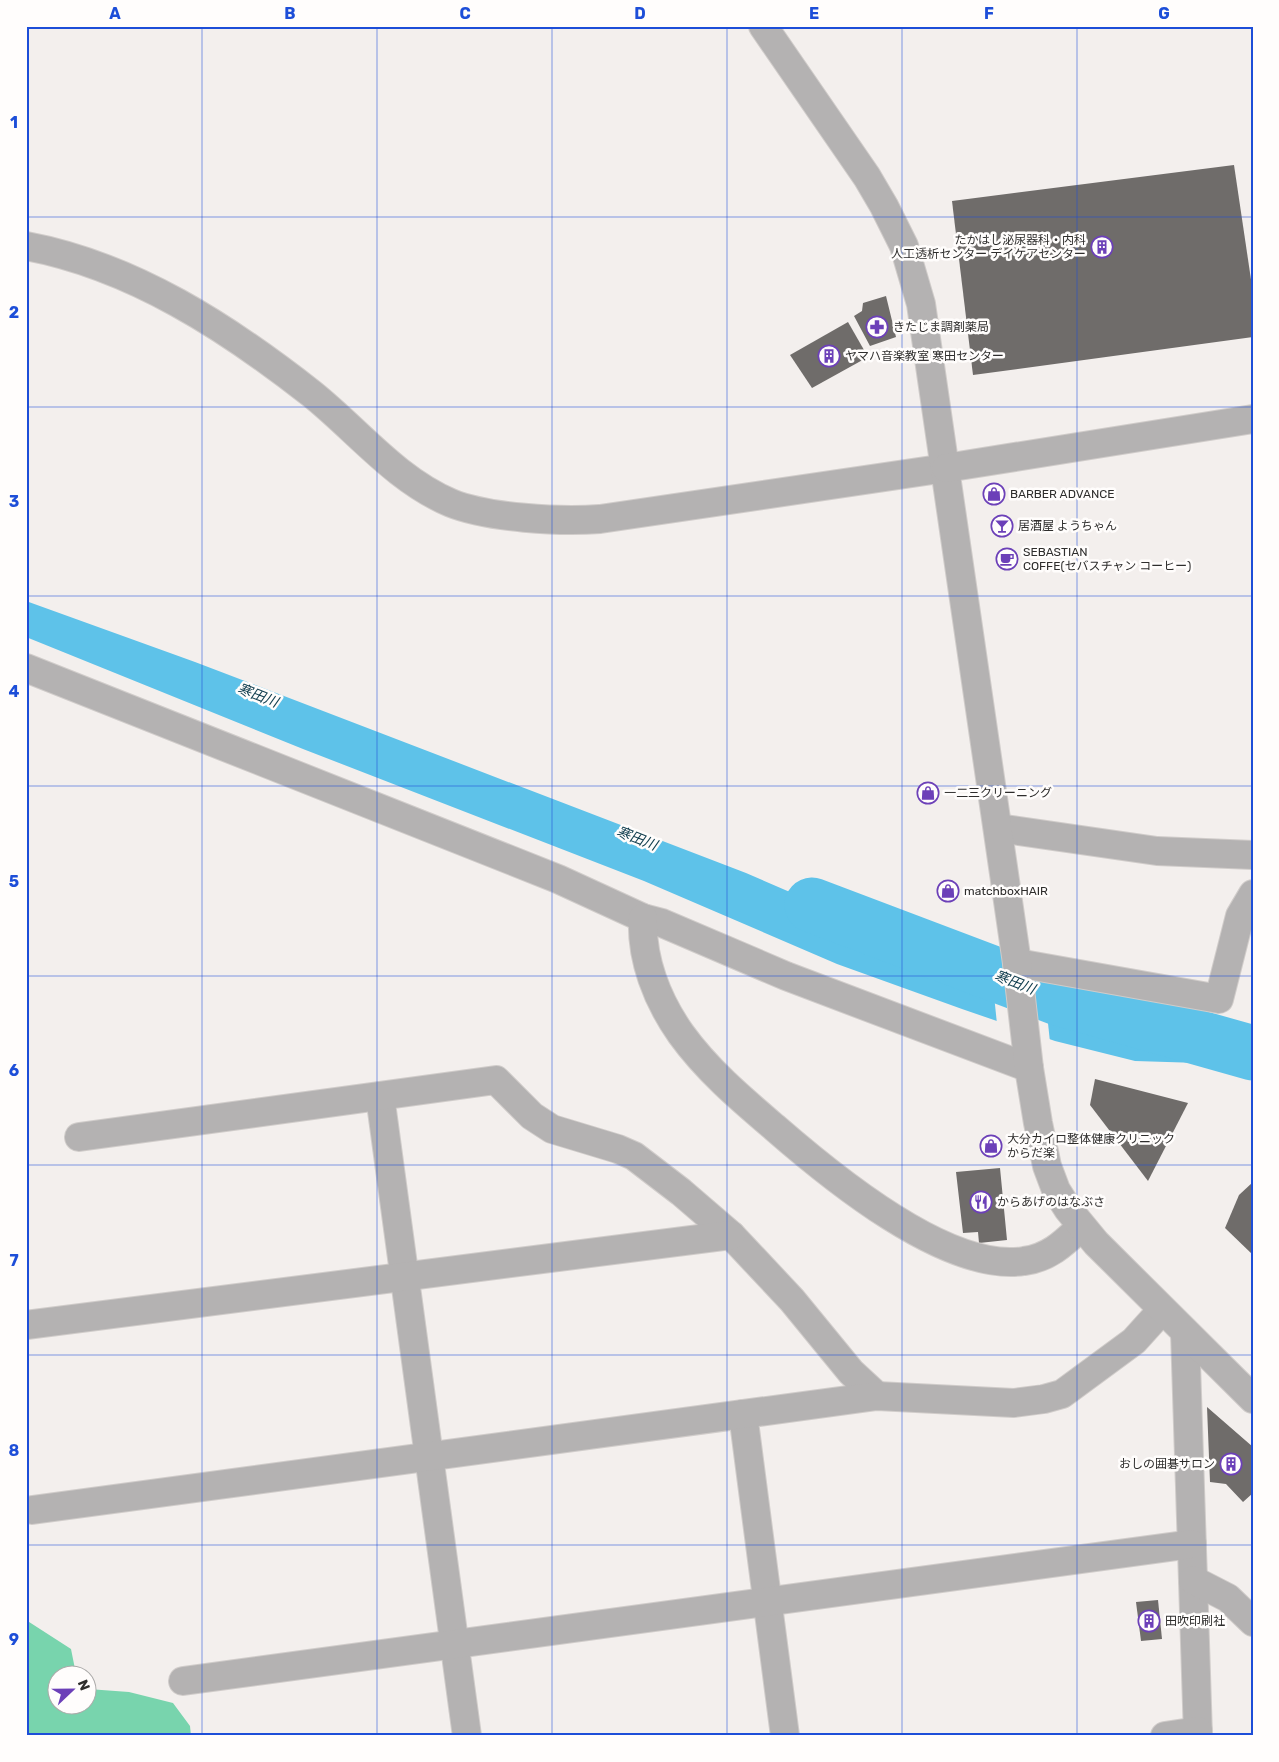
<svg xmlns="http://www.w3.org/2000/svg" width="1279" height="1762" viewBox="0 0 1279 1762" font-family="Rubik,'Noto Sans JP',sans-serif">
  <rect width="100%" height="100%" fill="#f3efed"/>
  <path fill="#78d4ad" d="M 26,1620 L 71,1649 L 76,1674 L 58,1674 L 58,1704 L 88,1704 L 88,1689 L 129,1692 L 173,1703 L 190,1726 L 191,1736 L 26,1736 Z"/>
  <path fill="#5ec2e9" d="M 26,601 L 195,662 L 746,873 L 987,977 L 1102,1018 L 1112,1030 L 1150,1045 L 1253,1062 L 1253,1076 L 1199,1063 L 1135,1061 L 1055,1041 L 962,1009 L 837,964 L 644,881 L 303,749 L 26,637 Z"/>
  <path fill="#f3efed" d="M 992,976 L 1045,995 L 1050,1042 L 997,1024 Z"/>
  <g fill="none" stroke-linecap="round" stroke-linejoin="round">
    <path stroke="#5ec2e9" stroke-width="55" d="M 812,905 L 1058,998 L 1253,1053"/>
  </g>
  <g fill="#6f6c6a">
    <path d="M 1234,165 L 1253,293 L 1253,337 L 973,375 L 952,201 Z"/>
    <path d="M 886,296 L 896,337 L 870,346 L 854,316 L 862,311 L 863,303 Z"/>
    <path d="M 848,322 L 868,357 L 812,388 L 790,355 Z"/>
    <path d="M 1095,1079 L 1188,1103 L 1148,1181 L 1090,1105 Z"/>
    <path d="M 1000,1168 L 1007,1240 L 979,1243 L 978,1232 L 963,1233 L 956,1172 Z"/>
    <path d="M 1253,1182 L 1253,1255 L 1225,1228 L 1239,1195 Z"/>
    <path d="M 1207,1407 L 1253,1447 L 1253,1493 L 1243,1502 L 1226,1484 L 1210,1482 Z"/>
    <path d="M 1158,1600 L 1162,1639 L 1141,1641 L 1136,1602 Z"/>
  </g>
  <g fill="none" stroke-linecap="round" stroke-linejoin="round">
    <g stroke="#d0ccca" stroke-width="30">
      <g id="minor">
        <path d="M 26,246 C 133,266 228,328 312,394 C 358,431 395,479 451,503 C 488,518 560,522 600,519 L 946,468"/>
        <path d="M 26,668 L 558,879 L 643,918 L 662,923 L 786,976 L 1029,1068"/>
        <path d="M 998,828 L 1157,851 L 1253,855"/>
        <path d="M 643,918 C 641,959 657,1000 681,1034 C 707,1070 740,1098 774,1127 C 829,1175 947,1273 1024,1261 C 1049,1258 1064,1243 1081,1227"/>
        <path d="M 1017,963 L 1219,999 L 1240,916 L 1253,894"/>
        <path d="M 380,1096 L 467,1736"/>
        <path d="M 79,1137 L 496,1080 L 532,1116 L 552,1129 L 618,1149 L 634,1156 L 681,1192 L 731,1235 L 792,1300 L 851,1372 L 877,1396"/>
        <path d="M 26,1325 L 731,1235"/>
        <path d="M 1185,1332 L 1198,1736"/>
        <path d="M 743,1414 L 785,1736"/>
        <path d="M 32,1510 L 877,1396 L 1014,1403 L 1044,1399 L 1062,1394 L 1134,1341 L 1162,1310"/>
        <path d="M 1193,1580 L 1228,1598 L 1253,1622"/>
        <path d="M 183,1681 L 1192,1544"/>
        <path d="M 1165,1736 L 1198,1731"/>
      </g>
    </g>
    <g stroke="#d0ccca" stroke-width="30">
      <g id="tertiary">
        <path d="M 763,26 L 867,177 L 884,206 L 904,246 L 921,304 L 1017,963 L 1029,1068 L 1038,1123 L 1047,1166 L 1056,1190 L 1068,1209 L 1096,1243 L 1253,1399"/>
        <path d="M 946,468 L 1253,419"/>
      </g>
    </g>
    <use href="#minor" stroke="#b4b2b2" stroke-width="28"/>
    <use href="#tertiary" stroke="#b4b2b2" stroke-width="28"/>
  </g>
  <path fill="none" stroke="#1d4ed8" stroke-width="1" stroke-opacity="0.55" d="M 202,26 L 202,1736M 377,26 L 377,1736M 552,26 L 552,1736M 727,26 L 727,1736M 902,26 L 902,1736M 1077,26 L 1077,1736M 26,217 L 1253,217M 26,407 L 1253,407M 26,596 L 1253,596M 26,786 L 1253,786M 26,976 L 1253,976M 26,1165 L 1253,1165M 26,1355 L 1253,1355M 26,1545 L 1253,1545"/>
  <defs>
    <g id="building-ring" transform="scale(1.125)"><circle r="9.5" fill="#fffdfc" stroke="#6c40b8" stroke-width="1.5"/><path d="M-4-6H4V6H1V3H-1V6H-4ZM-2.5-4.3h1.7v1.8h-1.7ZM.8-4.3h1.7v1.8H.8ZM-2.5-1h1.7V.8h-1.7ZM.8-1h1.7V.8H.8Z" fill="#6c40b8"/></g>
    <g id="pharmacy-ring" transform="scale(1.125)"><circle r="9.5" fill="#fffdfc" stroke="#6c40b8" stroke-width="1.5"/><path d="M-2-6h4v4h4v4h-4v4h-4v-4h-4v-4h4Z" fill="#6c40b8"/></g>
    <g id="shop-ring" transform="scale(1.125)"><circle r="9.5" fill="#fffdfc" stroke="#6c40b8" stroke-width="1.5"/><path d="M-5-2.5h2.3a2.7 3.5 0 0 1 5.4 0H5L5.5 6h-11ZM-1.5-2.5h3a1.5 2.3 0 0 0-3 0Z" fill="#6c40b8"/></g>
    <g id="bar-ring" transform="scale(1.125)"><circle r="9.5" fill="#fffdfc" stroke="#6c40b8" stroke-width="1.5"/><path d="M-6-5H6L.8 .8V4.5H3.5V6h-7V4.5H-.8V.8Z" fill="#6c40b8"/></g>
    <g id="cafe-ring" transform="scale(1.125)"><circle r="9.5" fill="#fffdfc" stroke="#6c40b8" stroke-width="1.5"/><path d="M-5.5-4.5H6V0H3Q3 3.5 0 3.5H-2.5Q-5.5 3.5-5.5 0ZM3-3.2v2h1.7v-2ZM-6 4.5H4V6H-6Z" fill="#6c40b8"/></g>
    <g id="restaurant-ring" transform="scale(1.125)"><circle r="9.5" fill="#fffdfc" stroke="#6c40b8" stroke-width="1.5"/><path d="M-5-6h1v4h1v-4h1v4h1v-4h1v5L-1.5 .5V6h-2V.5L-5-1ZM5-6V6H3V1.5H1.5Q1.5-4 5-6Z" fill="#6c40b8"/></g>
  </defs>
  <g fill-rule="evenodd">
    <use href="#building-ring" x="1102" y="247"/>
    <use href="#pharmacy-ring" x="877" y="327"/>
    <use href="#building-ring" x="829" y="356"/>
    <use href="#shop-ring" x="994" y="494"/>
    <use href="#bar-ring" x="1002" y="526"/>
    <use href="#cafe-ring" x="1007" y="559"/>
    <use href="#shop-ring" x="928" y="793"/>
    <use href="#shop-ring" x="948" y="891"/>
    <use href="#shop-ring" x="991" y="1146"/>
    <use href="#restaurant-ring" x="981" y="1202"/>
    <use href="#building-ring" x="1231" y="1464"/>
    <use href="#building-ring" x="1149" y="1621"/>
  </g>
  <g text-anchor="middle" stroke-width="5" stroke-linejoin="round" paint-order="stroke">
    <g font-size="12" fill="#2e2d2c" stroke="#fffdfc" text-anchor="start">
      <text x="1086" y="244" text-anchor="end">たかはし泌尿器科・内科<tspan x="1086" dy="14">人工透析センター デイケアセンター</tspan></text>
      <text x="893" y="331">きたじま調剤薬局</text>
      <text x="845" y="360">ヤマハ音楽教室 寒田センター</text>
      <text x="1010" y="498">BARBER ADVANCE</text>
      <text x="1018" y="530">居酒屋 ようちゃん</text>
      <text x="1023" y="556">SEBASTIAN<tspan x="1023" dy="14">COFFE(セバスチャン コーヒー)</tspan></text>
      <text x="944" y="797">一二三クリーニング</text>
      <text x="964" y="895">matchboxHAIR</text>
      <text x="1007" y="1143">大分カイロ整体健康クリニック<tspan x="1007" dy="14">からだ楽</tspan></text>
      <text x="997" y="1206">からあげのはなぶさ</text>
      <text x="1215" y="1468" text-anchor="end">おしの囲碁サロン</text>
      <text x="1165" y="1625">田吹印刷社</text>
    </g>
    <g font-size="14" font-style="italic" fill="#0e3b4c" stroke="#fffdfc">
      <text transform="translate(258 695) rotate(21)" y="5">寒田川</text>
      <text transform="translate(637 838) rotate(21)" y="5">寒田川</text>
      <text transform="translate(1015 982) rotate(21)" y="5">寒田川</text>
    </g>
  </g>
  <rect width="1279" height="1762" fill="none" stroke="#fffdfc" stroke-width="55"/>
  <g transform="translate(72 1690) rotate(68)"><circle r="24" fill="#fffdfc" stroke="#abaaa9"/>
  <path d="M0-4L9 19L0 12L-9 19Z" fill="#6c40b8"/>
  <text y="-8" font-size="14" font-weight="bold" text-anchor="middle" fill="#2e2d2c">N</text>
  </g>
  <rect x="28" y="28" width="1224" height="1706" fill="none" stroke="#1d4ed8" stroke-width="2"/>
  <g font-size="16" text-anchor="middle" font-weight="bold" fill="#1d4ed8">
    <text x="115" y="19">A</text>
    <text x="290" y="19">B</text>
    <text x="465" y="19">C</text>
    <text x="640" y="19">D</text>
    <text x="814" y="19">E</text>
    <text x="989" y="19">F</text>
    <text x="1164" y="19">G</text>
    <text x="14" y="128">1</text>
    <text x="14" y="318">2</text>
    <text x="14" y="507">3</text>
    <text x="14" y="697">4</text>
    <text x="14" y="887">5</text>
    <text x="14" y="1076">6</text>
    <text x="14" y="1266">7</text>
    <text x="14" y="1456">8</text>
    <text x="14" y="1645">9</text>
  </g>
</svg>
